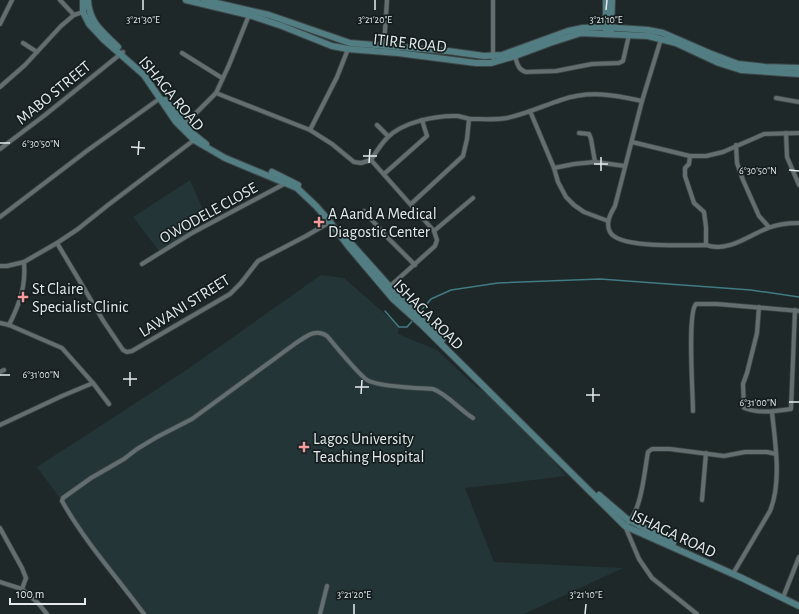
<svg xmlns="http://www.w3.org/2000/svg" width="799" height="614" viewBox="0 0 799 614" font-family="'Alegreya Sans',sans-serif">
  <rect width="100%" height="100%" fill="#1e2829"/>
  <g fill="#243538">
    <path d="M 190,180 L 207,219 L 160,252 L 133,217 Z"/>
    <path d="M 321,275 L 344,278 L 392,320 L 399,327 L 398,334 L 437,350 L 473,384 L 488,395 L 544,450 L 566,476 L 465,488 L 494,562 L 623,568 L 524,614 L 145,614 L 37,467 L 185,371 Z"/>
  </g>
  <g fill="none" stroke-linecap="round" stroke-linejoin="round">
    <g stroke="#417b83" stroke-width="1.5">
      <path d="M 385,311 L 399,327 L 407,327 L 414,319"/>
      <path d="M 419,313 L 431,299 L 451,290 L 498,283 L 600,279 L 751,290 L 799,297"/>
    </g>
    <g stroke="#3d4546" stroke-width="5.5">
      <g id="minor">
        <path d="M 60,0 L 74,15"/>
        <path d="M 0,24 L 12,0"/>
        <path d="M 661,39 L 642,101 L 615,206 C 611,213 605,223 610,232 C 619,249 688,245 706,245 C 728,253 749,235 768,228 C 778,224 789,223 799,223"/>
        <path d="M 23,43 L 37,52"/>
        <path d="M 384,46 L 387,0"/>
        <path d="M 182,53 L 222,78"/>
        <path d="M 515,56 C 517,63 518,70 526,72 L 556,71 L 592,64 L 619,63 L 623,61 L 629,35"/>
        <path d="M 493,58 L 493,0"/>
        <path d="M 0,87 L 25,65 L 61,26 L 74,15 L 83,12"/>
        <path d="M 216,93 L 310,130 L 332,144 L 354,162 L 361,163 L 371,160 L 434,231 L 437,240 L 435,246 L 388,288"/>
        <path d="M 776,98 L 799,102"/>
        <path d="M 530,111 L 554,168 L 558,182 L 566,197 L 574,205 L 584,212 L 608,221"/>
        <path d="M 184,125 L 216,93 L 229,65 L 249,15"/>
        <path d="M 377,125 L 388,136"/>
        <path d="M 310,130 L 337,77 L 348,49"/>
        <path d="M 579,133 L 589,134 L 591,139 L 595,162"/>
        <path d="M 786,133 L 787,157 L 799,185"/>
        <path d="M 632,142 L 690,156 L 706,156 L 723,152 L 764,134 L 799,133"/>
        <path d="M 736,145 L 737,163 L 743,180 L 759,216 L 769,227"/>
        <path d="M 0,149 L 45,115 L 123,52"/>
        <path d="M 690,156 L 689,164 L 685,168 L 685,176 L 694,203 L 704,212 L 706,227 L 706,245"/>
        <path d="M 371,160 C 376,152 381,144 387,138 C 402,122 437,115 458,116 C 462,117 466,118 470,119 C 481,119 496,120 507,118 C 526,114 543,106 561,100 C 589,90 615,95 642,101"/>
        <path d="M 554,168 L 574,164 L 595,162 L 625,166"/>
        <path d="M 384,174 L 427,136 L 422,120"/>
        <path d="M 411,204 L 463,156 L 467,139 L 469,119"/>
        <path d="M 364,211 L 386,236 L 415,265"/>
        <path d="M 0,217 L 88,150 L 159,99"/>
        <path d="M 434,231 L 473,198"/>
        <path d="M 57,243 L 104,322 L 123,350 L 127,352 L 132,351 L 230,294 L 241,283 L 258,261 L 306,236 L 330,222"/>
        <path d="M 142,264 L 192,233 L 286,183"/>
        <path d="M 0,266 L 7,266 L 24,262 L 57,243 L 78,229 L 108,205 L 194,140"/>
        <path d="M 759,307 L 757,333 L 747,373 L 743,384 L 744,408 C 760,414 775,411 791,409 L 795,310"/>
        <path d="M 0,323 L 9,325 L 62,348 L 93,383 L 109,404"/>
        <path d="M 9,325 C 20,303 26,286 24,262"/>
        <path d="M 0,372 L 4,370"/>
        <path d="M 693,411 C 693,394 687,313 696,304 L 717,304 L 799,311"/>
        <path d="M 0,425 L 62,396 L 93,383"/>
        <path d="M 702,500 L 706,453"/>
        <path d="M 0,528 L 22,568 L 26,578 L 22,589"/>
        <path d="M 734,572 L 770,511 C 782,482 775,442 772,412"/>
        <path d="M 0,582 L 22,589 L 38,603 L 47,614"/>
        <path d="M 784,595 L 799,557"/>
        <path d="M 144,614 C 117,577 85,542 62,501 L 63,498 L 91,478 L 124,459 L 137,449 L 157,437 L 192,419 L 296,343 C 307,336 316,328 327,336 C 335,345 361,378 369,381 C 383,387 416,388 433,389 C 447,394 460,410 473,418"/>
        <path d="M 320,614 L 327,586"/>
        <path d="M 697,614 L 652,578 L 639,559 L 625,526 C 642,512 644,473 648,452 L 652,449 L 670,449 L 724,456 L 745,452 L 767,452 L 776,454"/>
      </g>
    </g>
    <g stroke="#3d4546" stroke-width="8">
      <g id="secondary">
        <path d="M 83,0 L 83,12 L 89,24 L 104,40 L 144,75 L 176,122 L 194,140 L 225,158 L 297,188 L 316,206 L 330,222 L 349,247 L 393,299 L 422,325 L 625,526 L 742,578 L 799,606"/>
        <path d="M 88,0 C 89,23 103,32 118,47"/>
        <path d="M 186,0 L 249,15 L 282,26 L 332,46 L 348,49 L 398,53 L 476,63 L 491,63 L 515,56 L 550,43 L 581,33 L 648,36 L 676,43 L 719,63 L 741,70 L 799,74"/>
        <path d="M 204,0 L 269,15 L 350,43 L 448,51 L 484,56 L 502,55 L 568,31 L 583,28 L 603,27 L 648,30 L 663,33 L 709,53 L 738,64 L 765,67 L 799,68"/>
        <path d="M 606,30 L 606,0"/>
        <path d="M 611,30 L 612,0"/>
        <path d="M 165,100 L 191,132 L 206,144"/>
        <path d="M 272,172 L 298,185"/>
        <path d="M 348,240 L 398,296 L 442,340"/>
        <path d="M 599,495 L 627,519 L 673,543"/>
      </g>
    </g>
    <use href="#minor" stroke="#636e70" stroke-width="4"/>
    <use href="#secondary" stroke="#517d83" stroke-width="6"/>
  </g>
  <path fill="none" stroke="#e5ebec" stroke-width="1.5" d="M 143,10 L 143,0M 375,10 L 375,0M 606,10 L 607,0M 0,143 L 10,143M 131,147 L 145,148M 138,155 L 139,141M 363,156 L 377,156M 369,163 L 370,149M 594,164 L 608,164M 789,170 L 799,171M 601,171 L 601,157M 0,375 L 10,375M 123,379 L 137,379M 130,386 L 130,372M 355,387 L 369,387M 361,394 L 362,380M 586,395 L 600,395M 593,402 L 593,388M 789,402 L 799,402M 354,614 L 354,604M 585,614 L 586,604"/>
  <g fill="#f59b9b" stroke="#151e1f" stroke-width="1.5">
    <path d="M317 216h4v4h4v4h-4v4h-4v-4h-4v-4h4z"/>
    <path d="M21 291h4v4h4v4h-4v4h-4v-4h-4v-4h4z"/>
    <path d="M302 441h4v4h4v4h-4v4h-4v-4h-4v-4h4z"/>
  </g>
  <g text-anchor="middle" stroke-width="3.5" stroke-linejoin="round" paint-order="stroke">
    <g font-size="16" fill="#e5ebec" stroke="#151e1f">
      <text transform="translate(410 42) rotate(6)" y="6">ITIRE ROAD</text>
      <text transform="translate(53 92) rotate(-39)" y="6">MABO STREET</text>
      <text transform="translate(172 93) rotate(50)" y="6">ISHAGA ROAD</text>
      <text transform="translate(208 212) rotate(-29)" y="6">OWODELE CLOSE</text>
      <text transform="translate(184 305) rotate(-32)" y="6">LAWANI STREET</text>
      <text transform="translate(429 314) rotate(45)" y="6">ISHAGA ROAD</text>
      <text transform="translate(674 533) rotate(25)" y="6">ISHAGA ROAD</text>
    </g>
    <g font-size="16" fill="#e5ebec" stroke="#151e1f" text-anchor="start">
      <text x="328" y="219">A Aand A Medical<tspan x="328" dy="18">Diagostic Center</tspan></text>
      <text x="32" y="294">St Claire<tspan x="32" dy="18">Specialist Clinic</tspan></text>
      <text x="313" y="444">Lagos University<tspan x="313" dy="18">Teaching Hospital</tspan></text>
    </g>
  </g>
  <g font-size="10" text-anchor="middle" fill="#e5ebec" stroke="#151e1f" stroke-width="3.5" stroke-linejoin="round" paint-order="stroke">
    <text x="143" y="23">3°21'30"E</text>
    <text x="375" y="23">3°21'20"E</text>
    <text x="606" y="23">3°21'10"E</text>
    <text x="41" y="147">6°30'50"N</text>
    <text x="758" y="174">6°30'50"N</text>
    <text x="41" y="378">6°31'00"N</text>
    <text x="758" y="406">6°31'00"N</text>
    <text x="354" y="598">3°21'20"E</text>
    <text x="586" y="598">3°21'10"E</text>
  </g>
  <path d="M10 598v6h75v-6" fill="none" stroke="#e5ebec" stroke-width="2"/>
  <text x="16" y="598" font-size="12" fill="#e5ebec" stroke="#151e1f" stroke-width="3" paint-order="stroke">100 m</text>
</svg>
